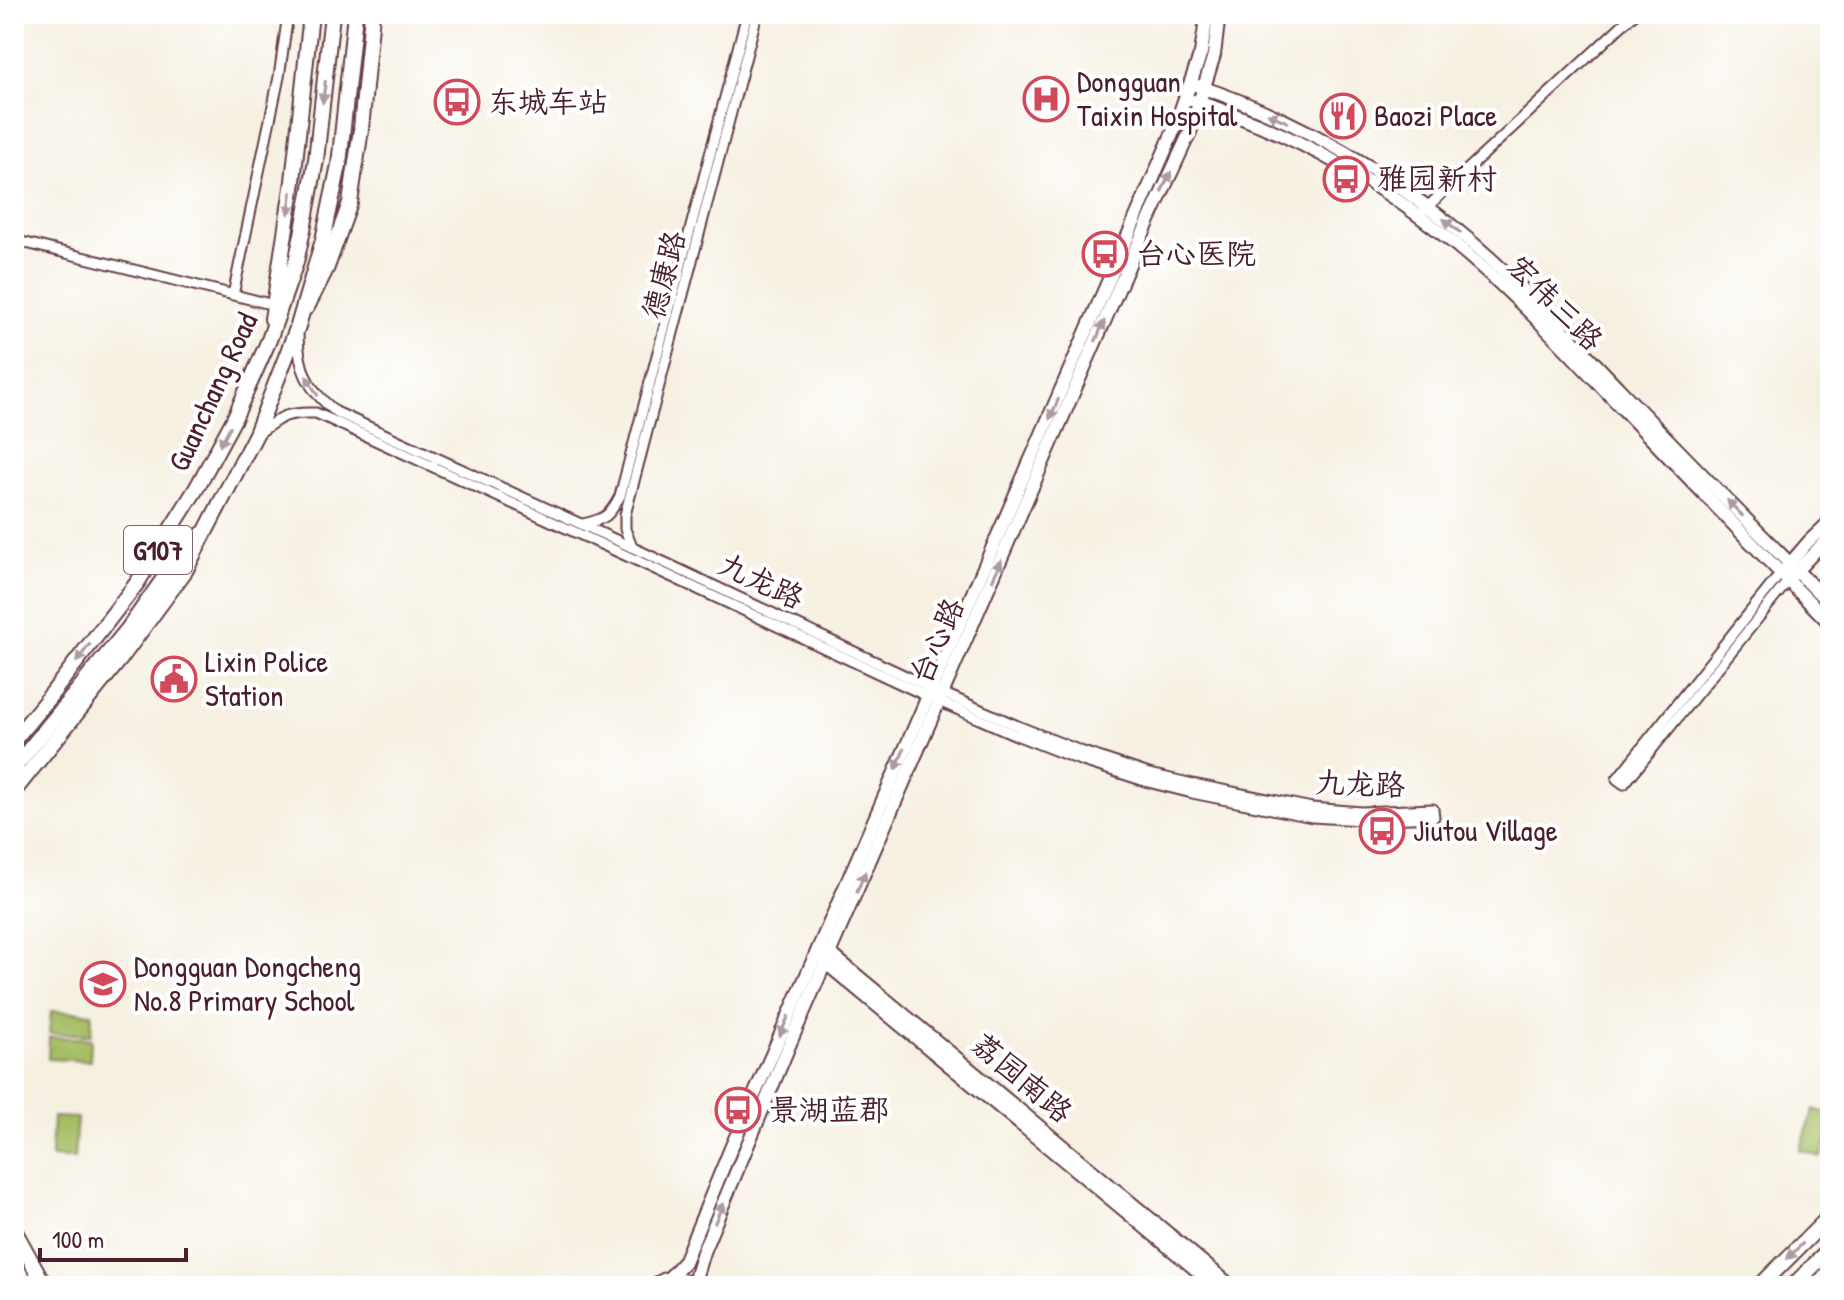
<svg xmlns="http://www.w3.org/2000/svg" width="1844" height="1300" viewBox="0 0 1844 1300" font-family="'Patrick Hand','LXGW WenKai TC',sans-serif">
  <rect width="100%" height="100%" fill="#fff"/>
  <filter id="ink" filterUnits="userSpaceOnUse"><feTurbulence type="fractalNoise" baseFrequency=".0125" numOctaves="2"/><feDisplacementMap in="SourceGraphic" scale="16" xChannelSelector="R" yChannelSelector="G"/><feConvolveMatrix kernelMatrix="1 2 1 2 8 2 1 2 1" color-interpolation-filters="sRGB"/></filter>
  <filter id="wash" filterUnits="userSpaceOnUse"><feTurbulence type="fractalNoise" baseFrequency=".006" numOctaves="4" result="noise"/><feDisplacementMap in="SourceGraphic" scale="32" xChannelSelector="R" yChannelSelector="G"/><feGaussianBlur stdDeviation="1.8" result="paint"/><feColorMatrix in="noise" values="0 0 0 0 0 0 0 0 0 0 0 0 0 0 0 0 0 1.4 0 .05"/><feComposite in="paint" operator="in"/></filter>
  <g filter="url(#wash)">
    <rect width="100%" height="100%" fill="#f6f0e1"/>
    <g fill="#a4be64" stroke="#776e48" stroke-width="2">
      <path d="M 51,1011 L 92,1013 L 91,1035 L 49,1033 Z"/>
      <path d="M 49,1037 L 91,1039 L 90,1061 L 48,1059 Z"/>
      <path d="M 1814,1109 L 1830,1115 L 1830,1130 L 1821,1157 L 1800,1150 Z"/>
      <path d="M 53,1117 L 77,1118 L 74,1158 L 51,1157 Z"/>
    </g>
  </g>
  <g filter="url(#ink)">
    <g fill="none" stroke-linecap="round" stroke-linejoin="round">
      <g stroke="#643e46" stroke-width="13">
        <g id="minor">
          <path d="M 1423,211 L 1634,14"/>
          <path d="M 14,240 L 274,305"/>
          <path d="M 233,295 L 279,77 L 288,14"/>
          <path d="M 259,433 C 281,416 287,412 316,413 L 640,562 L 927,696 L 1016,735 L 1080,760 L 1148,782 L 1192,793 L 1312,817 L 1361,820 L 1434,817 L 1433,809 L 1361,812 L 1312,808 L 1193,784 L 1149,774 L 1083,752 L 1020,727 L 931,688 L 642,552 L 336,412 C 308,390 298,369 298,333"/>
          <path d="M 583,524 C 605,519 609,517 620,496 L 747,14"/>
          <path d="M 632,547 L 625,529 L 625,515 L 757,14"/>
          <path d="M 1781,573 L 1617,779 L 1624,784 L 1788,581"/>
        </g>
      </g>
      <g stroke="#643e46" stroke-width="15">
        <g id="tertiary">
          <path d="M 1784,570 L 1809,541 L 1830,521"/>
          <path d="M 1792,576 L 1830,536"/>
        </g>
      </g>
      <g stroke="#643e46" stroke-width="16">
        <g id="secondary">
          <path d="M 1198,86 C 1300,120 1393,175 1475,245 C 1527,290 1574,342 1621,391 C 1690,463 1760,534 1830,604"/>
          <path d="M 1194,101 C 1294,132 1388,186 1468,255 C 1523,302 1573,356 1623,409 C 1692,481 1760,553 1830,623"/>
          <path d="M 826,950 L 1231,1286"/>
          <path d="M 821,959 L 1216,1286"/>
          <path d="M 670,1277 L 684,1262 L 731,1148 L 830,922 L 1173,132 L 1201,53 L 1207,14"/>
          <path d="M 654,1286 C 667,1275 679,1275 692,1286"/>
          <path d="M 696,1286 L 695,1279 L 703,1252 L 791,1041 L 1134,253 L 1190,132 L 1214,55 L 1219,14"/>
        </g>
      </g>
      <g stroke="#643e46" stroke-width="18">
        <g id="primary">
          <path d="M 307,307 L 327,267 L 350,203 L 361,129 L 372,14"/>
          <path d="M 272,319 L 293,181 L 311,14"/>
          <path d="M 14,768 L 128,629 L 174,564 L 202,534"/>
          <path d="M 1760,1286 L 1830,1216"/>
          <path d="M 1793,1286 L 1830,1249"/>
        </g>
      </g>
      <g stroke="#643e46" stroke-width="18">
        <g id="trunk">
          <path d="M 14,740 L 50,696 L 137,583 L 196,489 L 234,419 L 269,340 L 296,262 L 303,230 L 316,160 L 332,14"/>
          <path d="M 14,791 L 121,658 L 185,571 L 256,434 L 298,326 L 323,240 L 339,165 L 355,14"/>
          <path d="M 14,1230 L 45,1286"/>
          <path d="M 14,1284 L 15,1286"/>
        </g>
      </g>
      <use href="#minor" stroke="#fff" stroke-width="9"/>
      <use href="#tertiary" stroke="#fff" stroke-width="11"/>
      <use href="#secondary" stroke="#fff" stroke-width="12"/>
      <use href="#primary" stroke="#fff" stroke-width="14"/>
      <use href="#trunk" stroke="#fff" stroke-width="14"/>
    </g>
    <defs><path id="oneway-solid" d="M-6-.8H1V-3.2L6.5 0L1 3.2V.8H-6Z" transform="scale(2)"/></defs>
    <g fill="#ae9aa0">
      <use href="#oneway-solid" transform="translate(324 92) rotate(97)"/>
      <use href="#oneway-solid" transform="translate(1278 118) rotate(-156)"/>
      <use href="#oneway-solid" transform="translate(1166 182) rotate(-65)"/>
      <use href="#oneway-solid" transform="translate(290 203) rotate(97)"/>
      <use href="#oneway-solid" transform="translate(1452 226) rotate(-141)"/>
      <use href="#oneway-solid" transform="translate(1100 331) rotate(-67)"/>
      <use href="#oneway-solid" transform="translate(312 386) rotate(-121)"/>
      <use href="#oneway-solid" transform="translate(1054 409) rotate(114)"/>
      <use href="#oneway-solid" transform="translate(225 436) rotate(118)"/>
      <use href="#oneway-solid" transform="translate(1735 508) rotate(-134)"/>
      <use href="#oneway-solid" transform="translate(997 570) rotate(-66)"/>
      <use href="#oneway-solid" transform="translate(83 653) rotate(127)"/>
      <use href="#oneway-solid" transform="translate(900 759) rotate(113)"/>
      <use href="#oneway-solid" transform="translate(861 882) rotate(-67)"/>
      <use href="#oneway-solid" transform="translate(784 1026) rotate(114)"/>
      <use href="#oneway-solid" transform="translate(719 1213) rotate(-67)"/>
      <use href="#oneway-solid" transform="translate(1795 1251) rotate(135)"/>
    </g>
  </g>
  <defs>
    <g id="hospital-ring" transform="scale(2.3)"><circle r="9.5" fill="#fff" stroke="#d1495b" stroke-width="1.5"/><path d="M-5-5h3v3.5h4V-5h3V5h-3V1.5h-4V5h-3Z" fill="#d1495b"/></g>
    <g id="bus-ring" transform="scale(2.3)"><circle r="9.5" fill="#fff" stroke="#d1495b" stroke-width="1.5"/><path d="M-5-6H5V4H4V6H2V4H-2V6H-4V4H-5ZM-3.5-4V0h7V-4ZM-3.5 1.2v1.5H-2V1.2ZM2 1.2v1.5H3.5V1.2Z" fill="#d1495b"/></g>
    <g id="restaurant-ring" transform="scale(2.3)"><circle r="9.5" fill="#fff" stroke="#d1495b" stroke-width="1.5"/><path d="M-5-6h1v4h1v-4h1v4h1v-4h1v5L-1.5 .5V6h-2V.5L-5-1ZM5-6V6H3V1.5H1.5Q1.5-4 5-6Z" fill="#d1495b"/></g>
    <g id="civic-ring" transform="scale(2.3)"><circle r="9.5" fill="#fff" stroke="#d1495b" stroke-width="1.5"/><path d="M-.6-6.5H3V-4.5H.6V-3L4-1V1h2V6H-6V1h2V-1L-.6-3ZM-1.2 2.5V6h2.4V2.5Z" fill="#d1495b"/></g>
    <g id="school-ring" transform="scale(2.3)"><circle r="9.5" fill="#fff" stroke="#d1495b" stroke-width="1.5"/><path d="M0-5L7-2L0 1L-7-2ZM-4 1L0 2.5L4 1V4Q0 6-4 4Z" fill="#d1495b"/></g>
  </defs>
  <g fill-rule="evenodd">
    <use href="#hospital-ring" x="1046" y="99"/>
    <use href="#bus-ring" x="457" y="102"/>
    <use href="#restaurant-ring" x="1343" y="116"/>
    <use href="#bus-ring" x="1346" y="179"/>
    <use href="#bus-ring" x="1105" y="254"/>
    <use href="#civic-ring" x="174" y="679"/>
    <use href="#bus-ring" x="1382" y="831"/>
    <use href="#school-ring" x="103" y="984"/>
    <use href="#bus-ring" x="738" y="1110"/>
  </g>
  <g text-anchor="middle" stroke-width="8" stroke-linejoin="round" paint-order="stroke">
    <rect fill="#fff" stroke="#80626b" stroke-width="2" x="124" y="526" width="68" height="48" rx="6"/>
    <g font-size="28" font-weight="bold" fill="#4a1f2b">
      <text x="158" y="560">G107</text>
    </g>
    <g font-size="30" fill="#4a1f2b" stroke="#fff" text-anchor="start">
      <text x="1077" y="92">Dongguan<tspan x="1077" dy="34">Taixin Hospital</tspan></text>
      <text x="488" y="112">东城车站</text>
      <text x="1374" y="126">Baozi Place</text>
      <text x="1377" y="189">雅园新村</text>
      <text x="1136" y="264">台心医院</text>
      <text x="205" y="672">Lixin Police<tspan x="205" dy="34">Station</tspan></text>
      <text x="1413" y="841">Jiutou Village</text>
      <text x="134" y="977">Dongguan Dongcheng<tspan x="134" dy="34">No.8 Primary School</tspan></text>
      <text x="769" y="1120">景湖蓝郡</text>
    </g>
    <g font-size="30" fill="#4a1f2b" stroke="#fff">
      <text transform="translate(664 275) rotate(-75)" y="10">德康路</text>
      <text transform="translate(1555 303) rotate(45)" y="10">宏伟三路</text>
      <text transform="translate(213 392) rotate(-65)" y="10">Guanchang Road</text>
      <text transform="translate(761 581) rotate(25)" y="10">九龙路</text>
      <text transform="translate(937 641) rotate(-66)" y="10">台心路</text>
      <text transform="translate(1360 784) rotate(2)" y="10">九龙路</text>
      <text transform="translate(1022 1078) rotate(40)" y="10">荔园南路</text>
    </g>
  </g>
  <rect width="1844" height="1300" fill="none" stroke="#fff" stroke-width="48"/>
  <path d="M40 1248v12h146v-12" fill="none" stroke="#4a1f2b" stroke-width="4"/>
  <text x="52" y="1248" font-size="24" fill="#4a1f2b" stroke="#ffffff" stroke-width="6" paint-order="stroke">100 m</text>
</svg>
